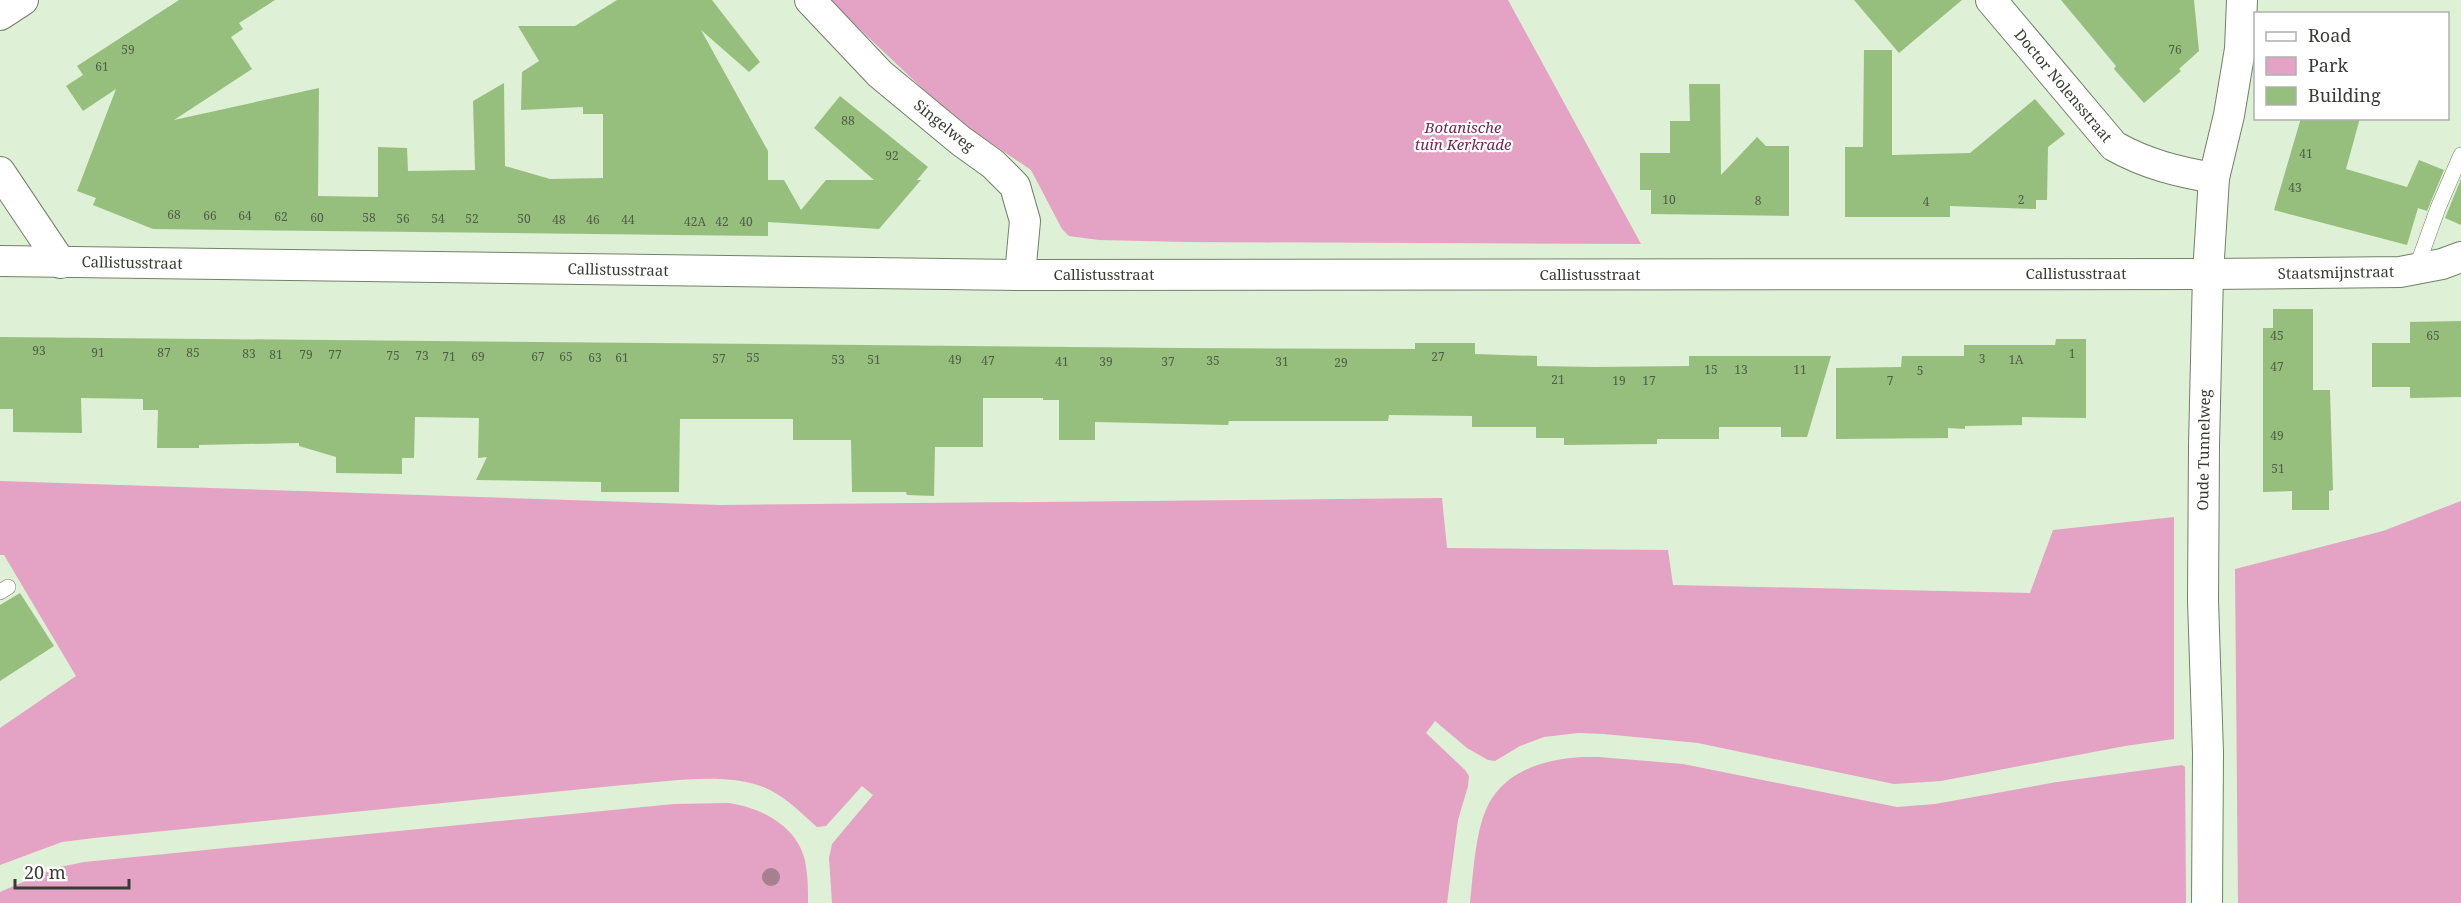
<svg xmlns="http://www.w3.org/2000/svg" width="2461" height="903" viewBox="0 0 2461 903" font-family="'Noto Serif',serif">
  <rect width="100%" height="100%" fill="#def0d5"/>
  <g fill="#e4a2c4">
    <path d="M 829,0 L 1508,0 L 1641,244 L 1186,242 L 1099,240 L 1069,236 L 1062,229 L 1031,170 L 975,132 L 924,90 Z"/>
    <path d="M 0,481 L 720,505 L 1442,498 L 1447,548 L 1668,550 L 1673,585 L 2030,593 L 2053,530 L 2174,517 L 2174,739 L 2125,746 L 1941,781 L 1894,784 L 1698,743 L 1604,734 L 1578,733 L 1544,737 L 1520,746 L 1495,761 L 1488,760 L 1467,748 L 1435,721 L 1426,733 L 1465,770 L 1469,776 L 1468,786 L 1458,820 L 1447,903 L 832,903 L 829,858 L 832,844 L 873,795 L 862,786 L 826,826 L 817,827 C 802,814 788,799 770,790 C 730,770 667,782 623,785 L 94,838 L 62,842 L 0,865 L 0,728 L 76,676 L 4,555 L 0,555 Z"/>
    <path d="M 2461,501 L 2461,903 L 2238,903 L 2235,569 L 2383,531 Z"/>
    <path d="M 1599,757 L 1683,764 L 1897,807 L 1935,804 L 2057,782 L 2182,765 L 2185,767 L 2186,903 L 1470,903 C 1473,876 1475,837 1485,812 C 1503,766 1555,756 1599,757 Z"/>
    <path d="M 729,803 C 762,808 797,826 805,861 C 808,875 808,889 808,903 L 0,903 L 0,892 L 55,868 L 84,862 L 674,804 Z"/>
  </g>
  <g fill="#96bf7e">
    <path d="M 179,0 L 275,0 L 239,23 L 243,29 L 231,37 L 252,69 L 174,120 L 319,88 L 318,196 L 378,197 L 378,147 L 407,148 L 408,171 L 475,170 L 473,101 L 504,83 L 505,166 L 550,179 L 603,178 L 603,114 L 583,114 L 583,107 L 521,110 L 522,72 L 539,61 L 518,26 L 575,26 L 617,0 L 712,0 L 760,62 L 749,72 L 701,30 L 768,151 L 768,180 L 784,180 L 801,210 L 826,180 L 874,180 L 814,128 L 840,96 L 928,167 L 917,180 L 921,180 L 879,229 L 768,222 L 768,236 L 153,229 L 93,205 L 96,198 L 77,191 L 116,89 L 83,111 L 66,86 L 83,75 L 77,66 Z"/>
    <path d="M 1854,0 L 1962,0 L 1899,53 Z"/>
    <path d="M 2061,0 L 2194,0 L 2199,51 L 2179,69 L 2181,71 L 2144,103 L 2114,69 L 2116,66 Z"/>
    <path d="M 1864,50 L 1892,50 L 1892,155 L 1970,153 L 2035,99 L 2065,134 L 2048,147 L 2047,200 L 2036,200 L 2036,209 L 1950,206 L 1950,217 L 1845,217 L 1845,147 L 1863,147 Z"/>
    <path d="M 1689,84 L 1720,84 L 1721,175 L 1757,137 L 1766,146 L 1789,146 L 1789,216 L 1651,214 L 1651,190 L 1640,190 L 1640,153 L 1670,153 L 1670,121 L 1690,121 Z"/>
    <path d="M 2301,118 L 2360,118 L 2346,169 L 2407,187 L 2419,160 L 2444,170 L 2427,211 L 2418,208 L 2407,245 L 2274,210 Z"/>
    <path d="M 2461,179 L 2461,225 L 2445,218 Z"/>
    <path d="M 2273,309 L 2313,309 L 2313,390 L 2330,390 L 2333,490 L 2329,491 L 2329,510 L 2292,510 L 2292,491 L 2263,492 L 2263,328 L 2273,328 Z"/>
    <path d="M 2461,321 L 2461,397 L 2410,398 L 2410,387 L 2372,387 L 2372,343 L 2410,343 L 2410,322 Z"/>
    <path d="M 0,337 L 1183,348 L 1415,349 L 1415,343 L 1475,343 L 1475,354 L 1537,356 L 1537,366 L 1595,367 L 1689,366 L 1689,356 L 1831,356 L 1807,437 L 1781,437 L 1781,427 L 1719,427 L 1719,439 L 1657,439 L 1657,444 L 1564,445 L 1564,438 L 1536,438 L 1536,427 L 1472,427 L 1472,416 L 1389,415 L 1388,421 L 1229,421 L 1228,425 L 1095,422 L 1095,440 L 1059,440 L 1059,400 L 1043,400 L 1043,398 L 983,398 L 983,447 L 935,447 L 934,496 L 907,495 L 906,492 L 852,492 L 851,440 L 793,440 L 793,419 L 680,419 L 679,492 L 601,492 L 601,482 L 476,480 L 487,457 L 478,458 L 479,418 L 415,417 L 414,458 L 402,458 L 402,474 L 336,473 L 336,457 L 299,446 L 299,443 L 199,445 L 199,448 L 157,448 L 158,410 L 143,410 L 143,399 L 81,398 L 82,433 L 13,432 L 13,409 L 0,409 Z"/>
    <path d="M 2056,339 L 2086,339 L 2086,418 L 2022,417 L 2022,425 L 1965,426 L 1965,429 L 1948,428 L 1948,438 L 1836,439 L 1836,368 L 1901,367 L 1902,356 L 1964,356 L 1964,345 L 2055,345 Z"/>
    <path d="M 20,593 L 54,646 L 0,681 L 0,605 Z"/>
  </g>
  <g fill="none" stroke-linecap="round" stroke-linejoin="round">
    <g stroke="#728169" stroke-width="16">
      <g id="service">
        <path d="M 2416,269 L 2438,208 L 2461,155"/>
        <path d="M 0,592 L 8,587"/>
      </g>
    </g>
    <g stroke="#728169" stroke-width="32">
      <g id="minor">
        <path d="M 810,0 L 880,74 L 961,141 L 993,164 L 1015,186 L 1025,221 L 1020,275"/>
        <path d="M 1991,0 L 2114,146 C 2146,164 2178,172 2214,178"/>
        <path d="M 0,15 L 23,0"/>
        <path d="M 0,172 L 61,263"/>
        <path d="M 0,261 L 1020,275 L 2208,274 L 2400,272 L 2442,264 L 2461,257"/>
        <path d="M 2207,903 L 2208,753 L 2203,600 L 2204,446 L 2208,274 L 2214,178 L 2229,115 L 2240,49 L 2242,0"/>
      </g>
    </g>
    <use href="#service" stroke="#fff" stroke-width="15"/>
    <use href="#minor" stroke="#fff" stroke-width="30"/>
  </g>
  <circle fill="#a68090" cx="771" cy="877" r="9"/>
  <g text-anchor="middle" stroke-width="4.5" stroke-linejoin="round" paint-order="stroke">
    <g font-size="12" fill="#4f5e46">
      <text x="128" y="54">59</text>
      <text x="2175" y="54">76</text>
      <text x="102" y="71">61</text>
      <text x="848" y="125">88</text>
      <text x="2306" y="158">41</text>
      <text x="892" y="160">92</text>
      <text x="2295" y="192">43</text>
      <text x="1669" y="204">10</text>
      <text x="2021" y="204">2</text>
      <text x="1758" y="205">8</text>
      <text x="1926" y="206">4</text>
      <text x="174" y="219">68</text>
      <text x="210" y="220">66</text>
      <text x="245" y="220">64</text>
      <text x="281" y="221">62</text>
      <text x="317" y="222">60</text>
      <text x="369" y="222">58</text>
      <text x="403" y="223">56</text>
      <text x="438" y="223">54</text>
      <text x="472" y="223">52</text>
      <text x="524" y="223">50</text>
      <text x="559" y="224">48</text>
      <text x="593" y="224">46</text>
      <text x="628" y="224">44</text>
      <text x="695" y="226">42A</text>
      <text x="722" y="226">42</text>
      <text x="746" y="226">40</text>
      <text x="2277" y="340">45</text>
      <text x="2433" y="340">65</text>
      <text x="39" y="355">93</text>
      <text x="98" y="357">91</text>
      <text x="164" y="357">87</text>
      <text x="193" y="357">85</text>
      <text x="249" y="358">83</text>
      <text x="2072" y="358">1</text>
      <text x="276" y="359">81</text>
      <text x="306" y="359">79</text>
      <text x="335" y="359">77</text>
      <text x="393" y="360">75</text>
      <text x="422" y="360">73</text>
      <text x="449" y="361">71</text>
      <text x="478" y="361">69</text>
      <text x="538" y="361">67</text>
      <text x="566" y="361">65</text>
      <text x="1438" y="361">27</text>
      <text x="595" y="362">63</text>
      <text x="622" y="362">61</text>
      <text x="753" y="362">55</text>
      <text x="719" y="363">57</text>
      <text x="1982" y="363">3</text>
      <text x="838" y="364">53</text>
      <text x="874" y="364">51</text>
      <text x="955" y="364">49</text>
      <text x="2016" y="364">1A</text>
      <text x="988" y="365">47</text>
      <text x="1213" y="365">35</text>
      <text x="1062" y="366">41</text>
      <text x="1106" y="366">39</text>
      <text x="1168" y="366">37</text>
      <text x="1282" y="366">31</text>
      <text x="1341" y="367">29</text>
      <text x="2277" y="371">47</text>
      <text x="1711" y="374">15</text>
      <text x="1741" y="374">13</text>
      <text x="1800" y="374">11</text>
      <text x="1920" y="375">5</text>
      <text x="1558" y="384">21</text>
      <text x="1619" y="385">19</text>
      <text x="1649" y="385">17</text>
      <text x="1890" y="385">7</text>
      <text x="2277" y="440">49</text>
      <text x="2278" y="473">51</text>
    </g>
    <g font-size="15" fill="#373d33" stroke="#fff">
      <text transform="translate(2063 86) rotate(50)" y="5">Doctor Nolensstraat</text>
      <text transform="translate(944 126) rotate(39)" y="5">Singelweg</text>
      <text transform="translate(132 263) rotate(1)" y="5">Callistusstraat</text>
      <text transform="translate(618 270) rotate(1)" y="5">Callistusstraat</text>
      <text transform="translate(2336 273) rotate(-1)" y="5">Staatsmijnstraat</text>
      <text x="2076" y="279">Callistusstraat</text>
      <text x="1104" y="280">Callistusstraat</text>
      <text x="1590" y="280">Callistusstraat</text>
      <text transform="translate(2204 450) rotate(-89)" y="5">Oude Tunnelweg</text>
    </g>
    <g font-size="15" font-style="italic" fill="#782457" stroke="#fff">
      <text x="1463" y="133">Botanische<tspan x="1463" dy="17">tuin Kerkrade</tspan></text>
    </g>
  </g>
  <rect x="2254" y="12" width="195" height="108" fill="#ffffff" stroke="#afb1ad" stroke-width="1.5"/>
  <rect x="2266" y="32" width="30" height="9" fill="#ffffff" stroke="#afb1ad" stroke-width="1.5"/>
  <text x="2308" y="42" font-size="18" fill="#373d33">Road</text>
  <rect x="2266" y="57" width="30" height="18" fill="#e4a2c4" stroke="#afb1ad" stroke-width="1.5"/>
  <text x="2308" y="72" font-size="18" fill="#373d33">Park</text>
  <rect x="2266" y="87" width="30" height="18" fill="#96bf7e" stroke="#afb1ad" stroke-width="1.5"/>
  <text x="2308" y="102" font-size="18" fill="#373d33">Building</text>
  <path d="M15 879v9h114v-9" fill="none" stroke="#373d33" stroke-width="3"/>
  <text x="24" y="879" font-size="18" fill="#373d33" stroke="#ffffff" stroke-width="4.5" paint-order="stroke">20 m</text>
</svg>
